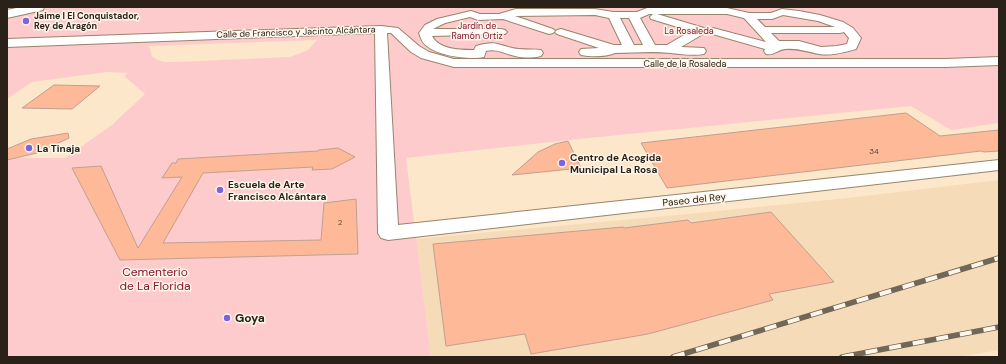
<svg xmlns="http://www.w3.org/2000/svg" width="1006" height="364" viewBox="0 0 1006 364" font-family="'DM Sans',sans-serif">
  <rect width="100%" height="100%" fill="#fce7cb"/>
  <path fill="#f5dbb8" d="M 999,180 L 999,350 L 958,357 L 431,357 L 416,239 L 688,214 L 848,198 Z"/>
  <path fill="#fecbcc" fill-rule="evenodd" d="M 7,7 L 999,7 L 999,123 L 951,130 L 911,106 L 569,140 L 406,158 L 431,357 L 7,357 L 7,158 L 65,158 L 112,125 L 145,94 L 124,76 L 128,73 L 107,72 L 32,82 L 7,99 ZM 317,40 L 308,50 L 290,57 L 176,62 L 164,62 L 156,59 L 152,56 L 149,46 Z"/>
  <g fill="#fdb998" stroke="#c0a091">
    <path d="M 54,85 L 100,86 L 72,109 L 22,108 Z"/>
    <path d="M 906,113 L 940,136 L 999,130 L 999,151 L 984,152 L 981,151 L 667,188 L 641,143 Z"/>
    <path d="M 68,133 L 69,138 L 37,153 L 7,160 L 7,149 L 31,139 Z"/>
    <path d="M 568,141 L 581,168 L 512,175 L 538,152 L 555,144 Z"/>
    <path d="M 338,148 L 355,157 L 332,169 L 312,170 L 313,167 L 203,173 L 163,243 L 321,240 L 324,203 L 356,199 L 358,254 L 120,260 L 72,168 L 101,166 L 138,248 L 182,177 L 162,178 L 172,163 L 176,163 L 178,159 L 318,151 L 319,150 Z"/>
    <path d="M 771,212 L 834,282 L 769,294 L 773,300 L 648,334 L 531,354 L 525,334 L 446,346 L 433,244 L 623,227 L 624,228 L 688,220 L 691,223 Z"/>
  </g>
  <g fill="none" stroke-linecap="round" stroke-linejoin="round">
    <g stroke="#98846a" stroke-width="2">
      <g id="street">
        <path d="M 647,8 L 727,8 L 749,13 L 771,13 L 782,9 L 799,11 L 820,15 L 843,22 L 853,28 L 861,38 L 856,49 C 845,52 832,56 819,54 C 808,52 798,48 786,49 C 778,49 774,56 766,54 L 764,51 L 765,49 L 709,33 L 708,31 L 681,47 L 704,48 L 706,51 L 704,54 C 693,56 681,54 670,53 C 652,51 633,53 615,53 C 606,57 591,57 581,55 L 579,52 L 581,49 L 599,48 L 557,34 L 555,32 L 557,30 L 561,29 L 614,45 L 622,45 L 609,18 L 595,15 L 515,16 L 553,29 L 555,31 L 553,33 L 549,34 L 503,19 L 478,20 L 470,17 L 445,23 L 433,29 L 501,29 L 505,30 L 507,32 L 505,34 L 432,36 C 439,50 461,50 474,50 L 476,46 C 499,39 499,47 519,49 C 527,50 534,49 541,50 L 543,53 L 541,56 C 533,58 523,58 515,56 C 505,54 497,48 486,51 L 484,57 C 470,60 438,56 427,46 C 422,43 421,38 419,33 L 425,25 L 437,19 L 471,11 L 480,14 L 499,14 L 516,9 L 595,9 L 613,12 L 637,12 ZM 649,14 L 653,14 L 650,17 L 651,19 L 691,31 L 667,45 L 655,45 L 640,18 ZM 657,14 L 727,14 L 744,18 L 766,42 L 713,28 L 708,31 L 704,28 ZM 783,15 L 818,21 L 835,27 L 765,27 L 757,19 L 772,19 ZM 620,18 L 629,18 L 643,45 L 634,45 ZM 844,32 L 849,38 L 847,44 L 837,46 L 821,47 L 799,41 L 779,41 L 771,33 L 840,33 Z"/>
        <path d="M 381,26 L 398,28 L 419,46 L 429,52 L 454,59 L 946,59 L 999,57 L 999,65 L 946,67 L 454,67 L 421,58 L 411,52 L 391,33 L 387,33 L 398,225 L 999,160 L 999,170 L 388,240 L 381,238 L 378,233 L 375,33 L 7,47 L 7,39 Z"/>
      </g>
    </g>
    <g stroke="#98846a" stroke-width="2">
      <path id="primary" d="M 21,7 L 44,7 L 43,10 L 7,18 L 7,10 Z"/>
    </g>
    <use href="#street" fill="#fff" fill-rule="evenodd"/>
    <use href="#primary" fill="#fff" fill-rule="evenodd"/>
    <g stroke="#726656" stroke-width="5.5">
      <g id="rail">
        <path d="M 673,357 L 999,258"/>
        <path d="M 842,357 L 999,327"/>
      </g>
    </g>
    <use href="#rail" stroke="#fff6eb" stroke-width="4" stroke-dasharray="12" stroke-linecap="butt"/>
  </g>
  <g fill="#7d64df" stroke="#fff6eb" stroke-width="1.5">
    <circle cx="26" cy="21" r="4"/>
    <circle cx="29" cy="148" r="4"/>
    <circle cx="562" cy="163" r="4"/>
    <circle cx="220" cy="190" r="4"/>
    <circle cx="227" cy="318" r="4"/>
  </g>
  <g text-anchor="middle" stroke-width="3" stroke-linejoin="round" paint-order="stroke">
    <g font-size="8" fill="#5f4838">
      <text x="874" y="154">34</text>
      <text x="340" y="225">2</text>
    </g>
    <g font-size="9" font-weight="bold" fill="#2a2218" stroke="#fff6eb" text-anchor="start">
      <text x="34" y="19">Jaime I El Conquistador,<tspan x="34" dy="10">Rey de Aragón</tspan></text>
    </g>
    <g font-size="9" fill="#86182c" stroke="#fff6eb">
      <text x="477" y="29">Jardín de<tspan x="477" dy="10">Ramón Ortiz</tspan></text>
      <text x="689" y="34">La Rosaleda</text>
    </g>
    <g font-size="9" fill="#2a2218" stroke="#fff6eb">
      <text transform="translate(296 32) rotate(-2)" y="3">Calle de Francisco y Jacinto Alcántara</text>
      <text x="685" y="67">Calle de la Rosaleda</text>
    </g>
    <g font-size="10" font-weight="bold" fill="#2a2218" stroke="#fff6eb" text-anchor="start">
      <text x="37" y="152">La Tinaja</text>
      <text x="570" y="161">Centro de Acogida<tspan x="570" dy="12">Municipal La Rosa</tspan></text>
      <text x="228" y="188">Escuela de Arte<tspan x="228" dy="12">Francisco Alcántara</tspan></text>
    </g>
    <g font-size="10" fill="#2a2218" stroke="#fff6eb">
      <text transform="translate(694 199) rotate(-6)" y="4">Paseo del Rey</text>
    </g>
    <g font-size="12" fill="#86182c" stroke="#fff6eb">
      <text x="155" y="276">Cementerio<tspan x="155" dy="14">de La Florida</tspan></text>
    </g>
    <g font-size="12" font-weight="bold" fill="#2a2218" stroke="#fff6eb" text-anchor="start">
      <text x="235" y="322">Goya</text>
    </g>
  </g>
  <rect width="1006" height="364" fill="none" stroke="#2a2218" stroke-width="16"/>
</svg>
